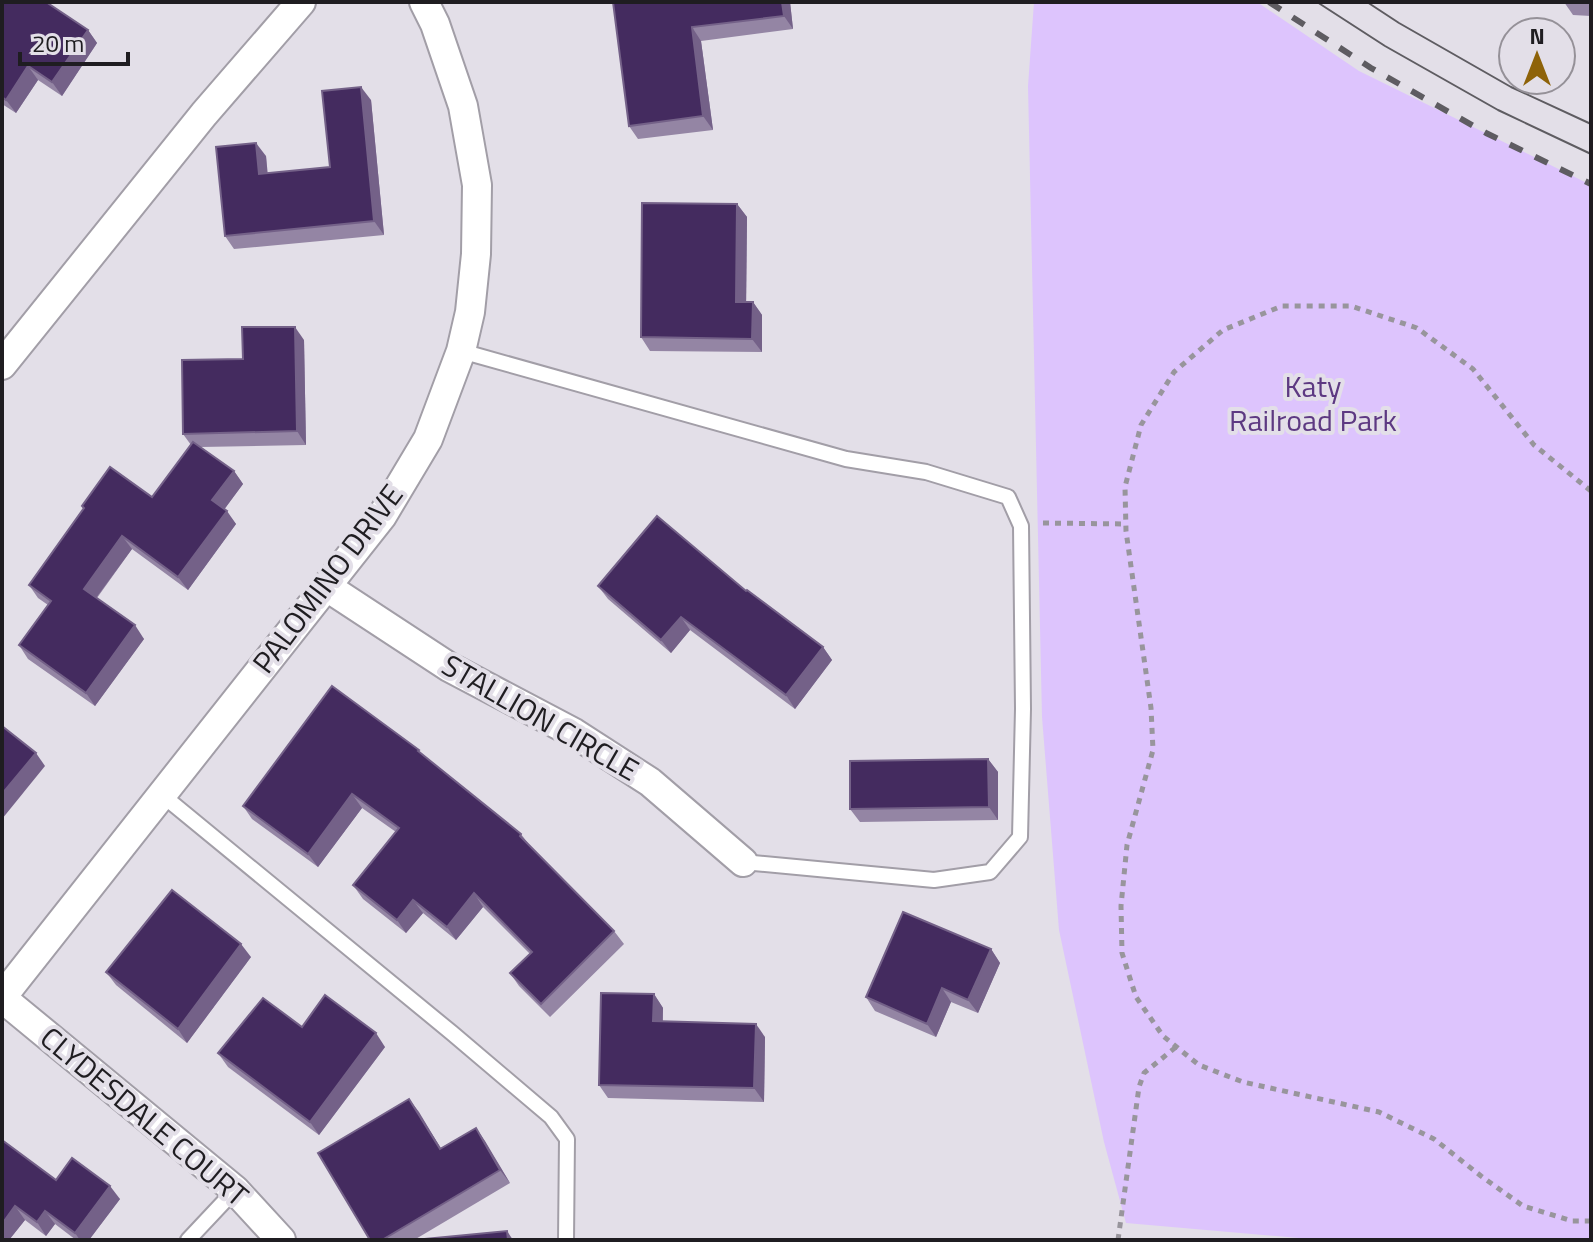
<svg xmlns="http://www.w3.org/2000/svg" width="1593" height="1242" viewBox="0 0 1593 1242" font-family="'Titillium Web',sans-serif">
  <rect width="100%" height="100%" fill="#e3dfe8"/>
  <path fill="#ddc4fd" d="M 1034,2 L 1257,2 L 1359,71 L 1591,185 L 1591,1240 L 1322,1240 L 1126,1223 L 1104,1142 L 1059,930 L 1042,717 L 1028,86 Z"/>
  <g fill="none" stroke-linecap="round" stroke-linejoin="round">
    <g stroke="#a29ea7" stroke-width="18">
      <g id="lane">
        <path d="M 461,351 L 846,459 L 926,472 L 1008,497 L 1021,526 L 1023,709 L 1020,837 L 990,872 L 934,880 L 743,862"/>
        <path d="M 161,794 L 452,1033 L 551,1117 L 567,1139 L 566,1240"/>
        <path d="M 188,1240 L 235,1190"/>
      </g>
    </g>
    <g stroke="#a29ea7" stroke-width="32">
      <g id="street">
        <path d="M 2,365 L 204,114 L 301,2"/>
        <path d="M 327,587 L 449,667 L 574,733 L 650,782 L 743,862"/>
        <path d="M 2,997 L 382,516 L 428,439 L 461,351 L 470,312 L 476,254 L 477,185 L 463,106 L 435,24 L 424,2"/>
        <path d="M 2,998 L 235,1190 L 281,1240"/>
      </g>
    </g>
    <g stroke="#98959c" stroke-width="5" stroke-dasharray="6 6" stroke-linecap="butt">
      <path d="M 1591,491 L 1534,445 L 1473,369 L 1417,328 L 1351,306 L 1282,306 L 1223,330 L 1174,372 L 1141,425 L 1125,487 L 1126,531 L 1151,708 L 1153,750 L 1127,845 L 1121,906 L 1122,953 L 1136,997 L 1163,1036 L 1199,1065 L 1243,1082 L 1379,1112 L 1434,1139 L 1481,1176 L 1523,1206 L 1572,1221 L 1591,1221"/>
      <path d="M 1043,523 L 1126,524"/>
      <path d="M 1118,1240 L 1139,1087 L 1144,1073 L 1176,1047"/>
    </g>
    <use href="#lane" stroke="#fff" stroke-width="14"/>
    <use href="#street" stroke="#fff" stroke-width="28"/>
    <g stroke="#5e5c61" stroke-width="2">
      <path d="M 1317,2 L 1385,46 L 1498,110 L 1591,154"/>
      <path d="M 1367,2 L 1399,23 L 1511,87 L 1591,124"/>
    </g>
    <path stroke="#5e5c61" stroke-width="6" stroke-dasharray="14 14" stroke-linecap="butt" d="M 1269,2 L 1371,68 L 1486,133 L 1591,184"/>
  </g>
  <g fill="#9485a4">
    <path d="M 2,2 L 88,30 L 97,43 L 62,96 L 38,80 L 16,113 L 2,104 Z"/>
    <path d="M 613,2 L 790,2 L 793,29 L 701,41 L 713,130 L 638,139 L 629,126 Z"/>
    <path d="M 1564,2 L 1591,2 L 1591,16 L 1573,15 Z"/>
    <path d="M 371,100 L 384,235 L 234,249 L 225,236 L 266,156 L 267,173 L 330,167 Z"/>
    <path d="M 737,204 L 747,217 L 746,302 L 753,302 L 762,315 L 762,352 L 650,351 L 641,337 Z"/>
    <path d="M 304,340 L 306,445 L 201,447 L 234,471 L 243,484 L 224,509 L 236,524 L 188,590 L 132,549 L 97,598 L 144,639 L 95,706 L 28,659 L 19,645 L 48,605 L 38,598 L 29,585 L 83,509 L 82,506 L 152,497 L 191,445 L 183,434 L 243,359 Z"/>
    <path d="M 598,586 L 823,647 L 832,660 L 795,709 L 690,630 L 671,653 L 608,599 Z"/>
    <path d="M 423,755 L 521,834 L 530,846 L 614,931 L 624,944 L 550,1017 L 519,986 L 510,973 L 530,954 L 483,907 L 456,940 L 423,913 L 406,933 L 363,899 L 353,885 L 396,832 L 362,808 L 318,867 L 252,819 L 243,806 Z"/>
    <path d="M 988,759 L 998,772 L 998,820 L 860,822 L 850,809 Z"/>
    <path d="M 991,949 L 1000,963 L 978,1013 L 951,1002 L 936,1037 L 875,1011 L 866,997 Z"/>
    <path d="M 251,957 L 187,1043 L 116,985 L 106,972 Z"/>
    <path d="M 654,994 L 663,1008 L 663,1021 L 765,1037 L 764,1102 L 608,1098 L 599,1085 Z"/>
    <path d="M 302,1027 L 385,1047 L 319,1135 L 228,1067 L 218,1053 Z"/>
    <path d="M 409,1099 L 441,1148 L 476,1128 L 510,1183 L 414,1240 L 370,1240 Z"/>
    <path d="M 2,1140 L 56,1180 L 120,1199 L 89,1240 L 76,1240 L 55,1224 L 46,1236 L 25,1220 L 9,1240 L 2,1240 Z"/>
  </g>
  <g fill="#746188">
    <path d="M 782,2 L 790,2 L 793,29 L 784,16 Z"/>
    <path d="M 692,27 L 701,41 L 713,130 L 703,116 Z"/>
    <path d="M 88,30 L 97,43 L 62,96 L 52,82 Z"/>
    <path d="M 28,66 L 38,80 L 16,113 L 6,100 Z"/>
    <path d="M 361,87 L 371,100 L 384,235 L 374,221 Z"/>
    <path d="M 256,143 L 266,156 L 269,187 L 259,174 Z"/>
    <path d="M 737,204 L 747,217 L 746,315 L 736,302 Z"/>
    <path d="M 753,302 L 762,315 L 762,352 L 752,339 Z"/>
    <path d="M 295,327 L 304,340 L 306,445 L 297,431 Z"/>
    <path d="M 234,471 L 243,484 L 221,514 L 212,500 Z"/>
    <path d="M 227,511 L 236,524 L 188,590 L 178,577 Z"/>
    <path d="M 122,536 L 132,549 L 93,602 L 84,589 Z"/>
    <path d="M 681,617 L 690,630 L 671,653 L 661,640 Z"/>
    <path d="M 135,625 L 144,639 L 95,706 L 86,693 Z"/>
    <path d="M 823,647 L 832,660 L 795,709 L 786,695 Z"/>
    <path d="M 36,753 L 45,766 L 2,819 L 2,794 Z"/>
    <path d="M 988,759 L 998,772 L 998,820 L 989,807 Z"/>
    <path d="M 352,794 L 362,808 L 318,867 L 308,854 Z"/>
    <path d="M 474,893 L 483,907 L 456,940 L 447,927 Z"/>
    <path d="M 413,900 L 423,913 L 406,933 L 397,920 Z"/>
    <path d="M 241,944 L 251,957 L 187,1043 L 178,1029 Z"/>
    <path d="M 991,949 L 1000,963 L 978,1013 L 968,1000 Z"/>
    <path d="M 942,988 L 951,1002 L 936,1037 L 927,1024 Z"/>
    <path d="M 654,994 L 663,1008 L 662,1035 L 653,1021 Z"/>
    <path d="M 756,1024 L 765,1037 L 764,1102 L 754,1088 Z"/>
    <path d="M 376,1033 L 385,1047 L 319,1135 L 310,1122 Z"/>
    <path d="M 409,1099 L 419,1112 L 449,1162 L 440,1149 Z"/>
    <path d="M 476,1128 L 485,1141 L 510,1183 L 500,1170 Z"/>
    <path d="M 110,1186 L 120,1199 L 89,1240 L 80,1240 L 75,1233 Z"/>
    <path d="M 15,1206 L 25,1220 L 9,1240 L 2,1240 L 2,1224 Z"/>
    <path d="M 45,1211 L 55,1224 L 46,1236 L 37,1222 Z"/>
    <path d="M 507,1231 L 513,1240 L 508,1240 Z"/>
  </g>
  <g fill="#442b5f" stroke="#746188" stroke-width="2">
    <path d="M 2,2 L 46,2 L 88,30 L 52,82 L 28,66 L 6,100 L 2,97 Z"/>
    <path d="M 613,2 L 782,2 L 784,16 L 692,27 L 703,116 L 629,126 Z"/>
    <path d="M 361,87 L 374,221 L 225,236 L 216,147 L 256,143 L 259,174 L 330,167 L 322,91 Z"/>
    <path d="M 642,203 L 737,204 L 736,302 L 753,302 L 752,339 L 641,337 Z"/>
    <path d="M 242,327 L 295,327 L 297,431 L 183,434 L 182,360 L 243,359 Z"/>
    <path d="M 193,442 L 234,471 L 212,500 L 227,511 L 178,577 L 122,536 L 84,589 L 135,625 L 86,693 L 19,645 L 51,601 L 29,585 L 84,508 L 82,506 L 110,467 L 152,497 Z"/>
    <path d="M 657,516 L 746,591 L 747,590 L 823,647 L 786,695 L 681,617 L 661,640 L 598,586 Z"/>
    <path d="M 332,686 L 419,750 L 418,751 L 521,834 L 520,836 L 614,931 L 541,1004 L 510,973 L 532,952 L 474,893 L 447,927 L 413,900 L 397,920 L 353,885 L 399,828 L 352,794 L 308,854 L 243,806 Z"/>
    <path d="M 2,726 L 36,753 L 2,794 Z"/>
    <path d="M 988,759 L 989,807 L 850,809 L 850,761 Z"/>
    <path d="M 172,890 L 241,944 L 178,1029 L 106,972 Z"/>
    <path d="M 903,912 L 991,949 L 968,1000 L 942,988 L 927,1024 L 866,997 Z"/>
    <path d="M 601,993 L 654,994 L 653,1021 L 756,1024 L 754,1088 L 599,1085 Z"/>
    <path d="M 325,995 L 376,1033 L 310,1122 L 218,1053 L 263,998 L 302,1027 Z"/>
    <path d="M 409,1099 L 440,1149 L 476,1128 L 500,1170 L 382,1240 L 370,1240 L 318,1153 Z"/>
    <path d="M 2,1140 L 56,1180 L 72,1158 L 110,1186 L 75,1233 L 45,1211 L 37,1222 L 15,1206 L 2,1224 Z"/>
    <path d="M 507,1231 L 508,1240 L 414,1240 Z"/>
  </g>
  <g text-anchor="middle" stroke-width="8" stroke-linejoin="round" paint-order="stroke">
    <g font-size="30" fill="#5d3982" stroke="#e3dfe8">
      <text x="1313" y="397">Katy<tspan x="1313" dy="34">Railroad Park</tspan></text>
    </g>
    <g font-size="30" fill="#1f1d21" stroke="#e3dfe8">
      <text transform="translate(328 579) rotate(-53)" y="10">PALOMINO DRIVE</text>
      <text transform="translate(540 718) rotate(30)" y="10">STALLION CIRCLE</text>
      <text transform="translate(144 1117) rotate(40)" y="10">CLYDESDALE COURT</text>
    </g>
  </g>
  <rect width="1593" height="1242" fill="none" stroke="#1f1d21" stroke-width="8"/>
  <g transform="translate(1537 56)"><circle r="38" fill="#e3dfe8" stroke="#959198" stroke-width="2"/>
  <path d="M0-6L14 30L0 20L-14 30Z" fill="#8e6309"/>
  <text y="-12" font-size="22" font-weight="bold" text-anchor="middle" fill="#1f1d21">N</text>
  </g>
  <path d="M20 52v12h108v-12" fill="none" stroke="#1f1d21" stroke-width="4"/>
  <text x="32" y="52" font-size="24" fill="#1f1d21" stroke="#e3dfe8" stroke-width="6" paint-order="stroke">20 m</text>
</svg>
